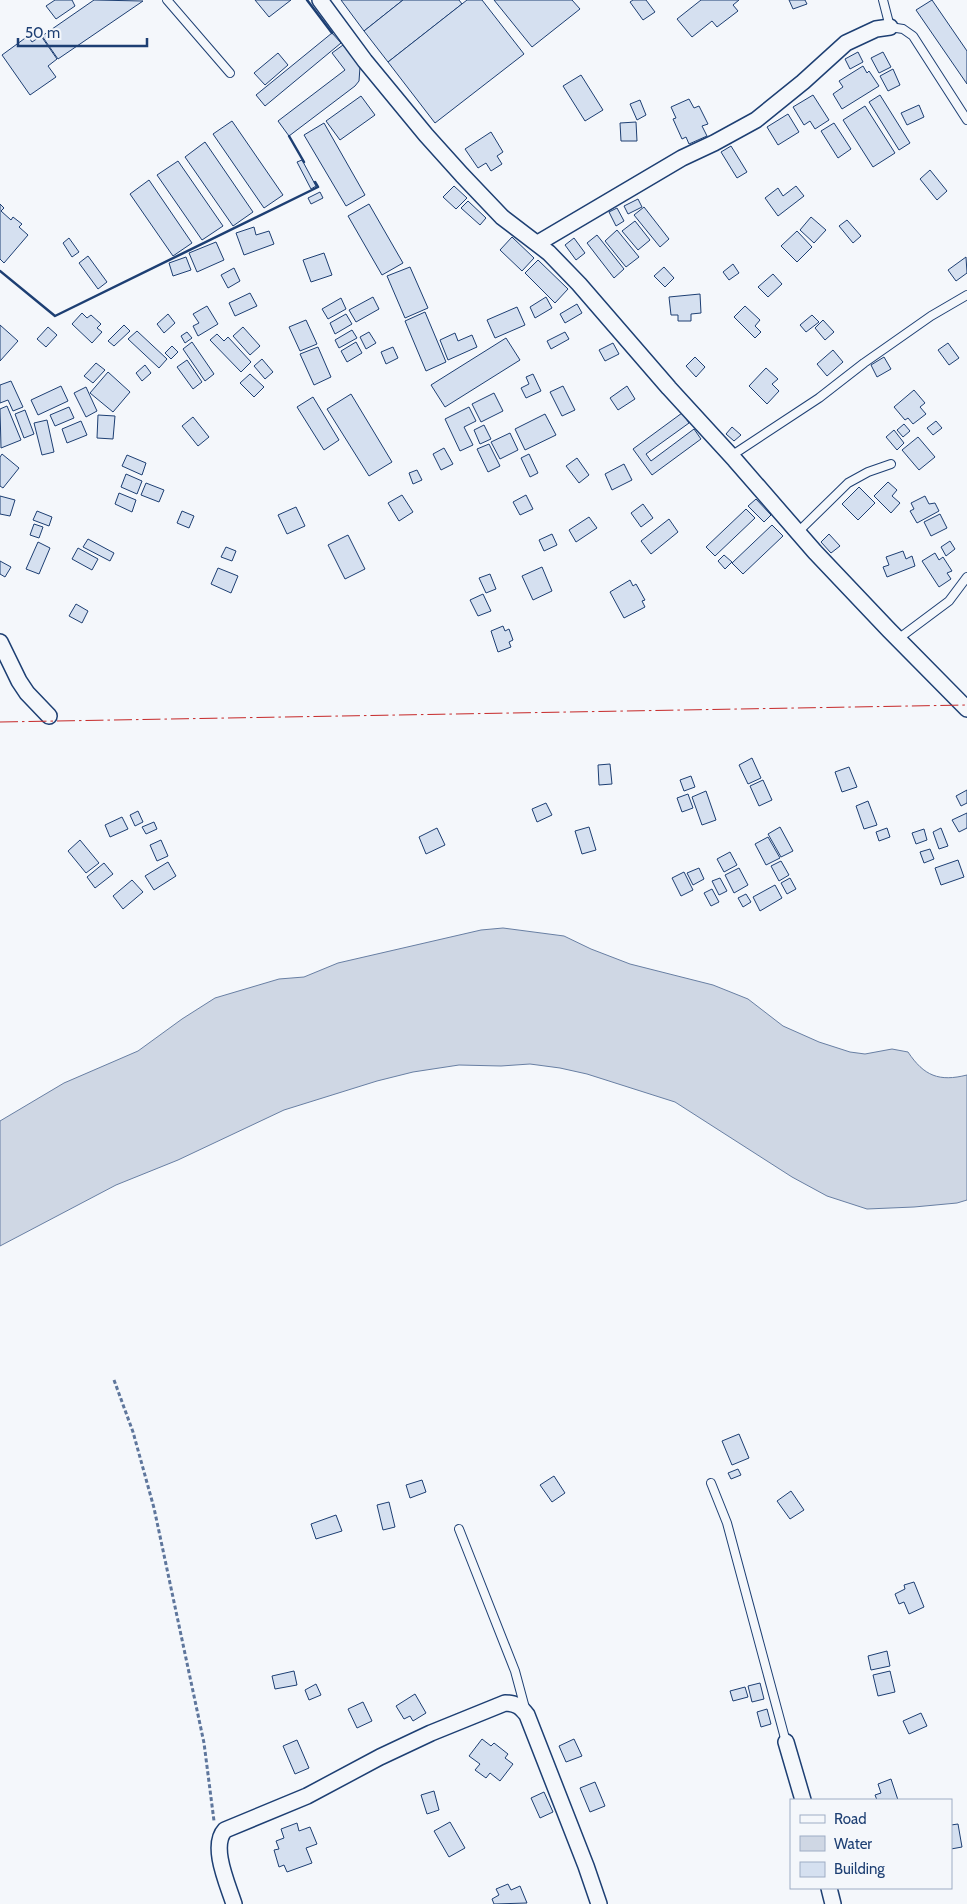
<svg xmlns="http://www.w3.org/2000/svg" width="967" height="1904" viewBox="0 0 967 1904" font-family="Cabin,sans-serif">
  <rect width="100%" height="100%" fill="#f4f7fb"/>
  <path fill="#cfd7e4" stroke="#687fa3" d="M 503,928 L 564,936 L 591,949 L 630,964 L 713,985 L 748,999 L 783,1026 L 819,1042 L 850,1052 L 865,1054 L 892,1049 L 908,1052 C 924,1076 939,1082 967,1075 L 967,1200 L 957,1203 L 914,1207 L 867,1209 L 827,1196 L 792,1177 L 675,1102 L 587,1074 L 560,1068 L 530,1064 L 501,1066 L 459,1065 L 413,1072 L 377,1081 L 284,1110 L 178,1160 L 116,1185 L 0,1246 L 0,1121 L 64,1083 L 138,1051 L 182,1019 L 215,998 L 279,979 L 304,977 L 338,963 L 481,930 Z"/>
  <g fill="#d5e0f0" stroke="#1d3f73">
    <path d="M 55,0 L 72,0 L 75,6 L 56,19 L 46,6 Z"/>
    <path d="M 94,0 L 143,1 L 58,59 L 42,36 Z"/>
    <path d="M 255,0 L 291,0 L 269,17 Z"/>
    <path d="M 341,0 L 403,0 L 364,31 Z"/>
    <path d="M 403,0 L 459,0 L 462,4 L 388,62 L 364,31 Z"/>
    <path d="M 467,0 L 482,0 L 524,54 L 435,123 L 388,62 Z"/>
    <path d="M 494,0 L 572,0 L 580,9 L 532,47 Z"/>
    <path d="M 633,0 L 646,0 L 655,12 L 643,20 L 630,2 Z"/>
    <path d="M 701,0 L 739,0 L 733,5 L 738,11 L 717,27 L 712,21 L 692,37 L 677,19 Z"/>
    <path d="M 789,0 L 805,0 L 807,4 L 793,9 Z"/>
    <path d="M 932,0 L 967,51 L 967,84 L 916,10 Z"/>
    <path d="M 332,33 L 341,43 L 265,106 L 256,95 Z"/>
    <path d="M 28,36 L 32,42 L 41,36 L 57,59 L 48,66 L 56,77 L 30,95 L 2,55 Z"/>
    <path d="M 343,45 L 360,67 L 359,81 L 355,86 L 289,136 L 278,121 L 345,70 L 332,53 Z"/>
    <path d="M 858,52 L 863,62 L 850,69 L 845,59 Z"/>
    <path d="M 883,52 L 891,67 L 879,73 L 871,58 Z"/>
    <path d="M 278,53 L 288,65 L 265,85 L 254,73 Z"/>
    <path d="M 863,66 L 867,73 L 869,71 L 879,86 L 842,109 L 833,94 L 843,87 L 839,81 Z"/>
    <path d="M 893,69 L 900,85 L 888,91 L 880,76 Z"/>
    <path d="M 581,75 L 603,110 L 585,121 L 563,86 Z"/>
    <path d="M 813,95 L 829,120 L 815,129 L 810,121 L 804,125 L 793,107 Z"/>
    <path d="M 880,95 L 910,143 L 899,150 L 869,102 Z"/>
    <path d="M 361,96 L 375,115 L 340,140 L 326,121 Z"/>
    <path d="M 689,99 L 694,108 L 699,106 L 708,124 L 702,126 L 707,136 L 689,144 L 686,137 L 682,139 L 673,119 L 676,118 L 671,107 Z"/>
    <path d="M 640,100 L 646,115 L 637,120 L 630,104 Z"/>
    <path d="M 919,105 L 924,117 L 907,125 L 901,113 Z"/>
    <path d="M 865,106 L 895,153 L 873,167 L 843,120 Z"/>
    <path d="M 788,114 L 799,132 L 778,145 L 767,127 Z"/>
    <path d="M 232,121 L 283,195 L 264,208 L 213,134 Z"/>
    <path d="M 636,122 L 637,141 L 621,141 L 620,123 Z"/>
    <path d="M 324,123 L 365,195 L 346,206 L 304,135 Z"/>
    <path d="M 834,123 L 851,149 L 838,158 L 821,131 Z"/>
    <path d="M 491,132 L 503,152 L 497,156 L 502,164 L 491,171 L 486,163 L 478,168 L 465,149 Z"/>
    <path d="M 205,142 L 253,212 L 233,226 L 185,157 Z"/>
    <path d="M 731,146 L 747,172 L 737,178 L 721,152 Z"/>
    <path d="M 302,160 L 316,186 L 311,189 L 297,162 Z"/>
    <path d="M 178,161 L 223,226 L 202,240 L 157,175 Z"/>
    <path d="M 930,170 L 947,191 L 937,200 L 920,179 Z"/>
    <path d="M 149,180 L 192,243 L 173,256 L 130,194 Z"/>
    <path d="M 454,186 L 467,198 L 456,209 L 443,197 Z"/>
    <path d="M 796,186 L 804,196 L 778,216 L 765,198 L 778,188 L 783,196 Z"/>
    <path d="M 320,192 L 323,198 L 311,204 L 308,198 Z"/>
    <path d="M 638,199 L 642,207 L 628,214 L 624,206 Z"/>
    <path d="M 468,201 L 486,218 L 480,225 L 461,208 Z"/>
    <path d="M 0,204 L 4,208 L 1,211 L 11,220 L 13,217 L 22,224 L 19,227 L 28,235 L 4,263 L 0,259 Z"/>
    <path d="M 369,204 L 403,263 L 382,275 L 348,216 Z"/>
    <path d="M 644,207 L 669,239 L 660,247 L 634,215 Z"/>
    <path d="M 617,208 L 624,221 L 616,226 L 609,212 Z"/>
    <path d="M 811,217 L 826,230 L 814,243 L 800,230 Z"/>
    <path d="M 847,220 L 861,236 L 853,243 L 839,226 Z"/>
    <path d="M 635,221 L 650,240 L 638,250 L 622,231 Z"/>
    <path d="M 254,227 L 256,235 L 269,231 L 274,244 L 244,255 L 236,233 Z"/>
    <path d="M 617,230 L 639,257 L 626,267 L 605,241 Z"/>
    <path d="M 797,231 L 812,247 L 797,262 L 781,246 Z"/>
    <path d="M 597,235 L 624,269 L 614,278 L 587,243 Z"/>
    <path d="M 512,237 L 534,258 L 522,271 L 500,250 Z"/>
    <path d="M 69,238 L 79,252 L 72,257 L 63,243 Z"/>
    <path d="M 574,238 L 585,253 L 576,260 L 565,245 Z"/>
    <path d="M 216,242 L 224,260 L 197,272 L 189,253 Z"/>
    <path d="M 324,253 L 332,275 L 311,282 L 303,260 Z"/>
    <path d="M 88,256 L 107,282 L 98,289 L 79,263 Z"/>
    <path d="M 186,257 L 191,270 L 173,276 L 169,263 Z"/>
    <path d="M 966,257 L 967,273 L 956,281 L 948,270 Z"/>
    <path d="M 538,260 L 568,289 L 555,303 L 525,273 Z"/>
    <path d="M 733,264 L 739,273 L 729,280 L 723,272 Z"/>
    <path d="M 410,267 L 428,308 L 405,318 L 387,276 Z"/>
    <path d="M 664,267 L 674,278 L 665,287 L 654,276 Z"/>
    <path d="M 234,268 L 240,281 L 228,288 L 221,275 Z"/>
    <path d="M 773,274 L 782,284 L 768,297 L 758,287 Z"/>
    <path d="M 250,293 L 257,306 L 235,316 L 229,303 Z"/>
    <path d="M 700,294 L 701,313 L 691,314 L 691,321 L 678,321 L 678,315 L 671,315 L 669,297 Z"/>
    <path d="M 373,297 L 379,309 L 356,322 L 349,310 Z"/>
    <path d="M 546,297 L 552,308 L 535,318 L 530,307 Z"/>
    <path d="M 341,298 L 346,309 L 328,319 L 322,309 Z"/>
    <path d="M 577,304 L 582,313 L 565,323 L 560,314 Z"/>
    <path d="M 207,306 L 218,324 L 198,336 L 193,326 L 199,323 L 193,314 Z"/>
    <path d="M 745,306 L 760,320 L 755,326 L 761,332 L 755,338 L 734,317 Z"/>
    <path d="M 517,307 L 525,325 L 495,338 L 487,320 Z"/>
    <path d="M 425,312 L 446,362 L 426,371 L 405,321 Z"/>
    <path d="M 82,313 L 87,318 L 91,315 L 101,324 L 97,328 L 102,332 L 92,343 L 72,324 Z"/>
    <path d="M 168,314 L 175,323 L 164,333 L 157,324 Z"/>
    <path d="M 346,314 L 352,324 L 335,334 L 330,323 Z"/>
    <path d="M 812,315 L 819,322 L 806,332 L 800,325 Z"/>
    <path d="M 306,320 L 317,344 L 300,351 L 289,327 Z"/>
    <path d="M 823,320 L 834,332 L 825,340 L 815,328 Z"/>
    <path d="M 0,325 L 18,341 L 0,361 Z"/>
    <path d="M 124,325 L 130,331 L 114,346 L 108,341 Z"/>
    <path d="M 48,327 L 57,335 L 46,347 L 37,339 Z"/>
    <path d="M 243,327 L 260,346 L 250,355 L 233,336 Z"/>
    <path d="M 352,330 L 357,338 L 339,348 L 335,340 Z"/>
    <path d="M 137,331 L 167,359 L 159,368 L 128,339 Z"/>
    <path d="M 187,332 L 192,338 L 185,343 L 181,336 Z"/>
    <path d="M 369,332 L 376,343 L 366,349 L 360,337 Z"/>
    <path d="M 565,332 L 569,339 L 551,349 L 547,341 Z"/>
    <path d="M 455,333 L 458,341 L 472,335 L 477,347 L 448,360 L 440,340 Z"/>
    <path d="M 217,334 L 224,341 L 228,337 L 251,362 L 241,372 L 210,340 Z"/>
    <path d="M 506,338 L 520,360 L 445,407 L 431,385 Z"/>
    <path d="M 192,342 L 214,374 L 205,381 L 183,349 Z"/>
    <path d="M 356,342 L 362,353 L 347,362 L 341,351 Z"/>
    <path d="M 613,343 L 619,354 L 605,361 L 599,350 Z"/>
    <path d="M 948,343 L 959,358 L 949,365 L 938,350 Z"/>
    <path d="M 172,346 L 178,352 L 171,359 L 165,353 Z"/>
    <path d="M 318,347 L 331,377 L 314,385 L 300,354 Z"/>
    <path d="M 393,347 L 398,358 L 386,364 L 381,352 Z"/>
    <path d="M 833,350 L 843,362 L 827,376 L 817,364 Z"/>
    <path d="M 695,357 L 705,367 L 696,377 L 686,366 Z"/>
    <path d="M 884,357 L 891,369 L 877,377 L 871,365 Z"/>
    <path d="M 262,359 L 273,372 L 265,379 L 254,366 Z"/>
    <path d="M 187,360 L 202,382 L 193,389 L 177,367 Z"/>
    <path d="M 96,363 L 105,370 L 93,383 L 84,376 Z"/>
    <path d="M 145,365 L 151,373 L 142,381 L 136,373 Z"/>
    <path d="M 766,368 L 778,379 L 772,384 L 779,391 L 767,404 L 749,386 Z"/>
    <path d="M 108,372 L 130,392 L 113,412 L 90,393 Z"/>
    <path d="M 250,374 L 264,387 L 254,397 L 240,383 Z"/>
    <path d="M 533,374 L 541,391 L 526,398 L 521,388 L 529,384 L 526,377 Z"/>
    <path d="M 11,381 L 23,407 L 13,411 L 8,400 L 0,403 L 0,385 Z"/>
    <path d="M 61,386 L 68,401 L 38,415 L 31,400 Z"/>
    <path d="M 563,386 L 575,410 L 562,416 L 550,392 Z"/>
    <path d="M 627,386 L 635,399 L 618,410 L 610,398 Z"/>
    <path d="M 86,387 L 97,411 L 86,417 L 74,393 Z"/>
    <path d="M 914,390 L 925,403 L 920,407 L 926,414 L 913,424 L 908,418 L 905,420 L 894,407 Z"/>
    <path d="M 494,393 L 503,411 L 481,422 L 472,404 Z"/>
    <path d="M 351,394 L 392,462 L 369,476 L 327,409 Z"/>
    <path d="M 313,397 L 339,440 L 324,450 L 297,407 Z"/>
    <path d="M 7,406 L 21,440 L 1,448 L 0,409 Z"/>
    <path d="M 69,407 L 74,418 L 55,426 L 50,415 Z"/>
    <path d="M 469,407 L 476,421 L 464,427 L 473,445 L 460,451 L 445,419 Z"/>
    <path d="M 25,410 L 34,434 L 24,438 L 15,414 Z"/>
    <path d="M 682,413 L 689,423 L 646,454 L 651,461 L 694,429 L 701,439 L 652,475 L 633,449 Z"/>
    <path d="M 545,414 L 556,435 L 525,450 L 515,429 Z"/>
    <path d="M 98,415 L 115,416 L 113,439 L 97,438 Z"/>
    <path d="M 193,417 L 209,437 L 198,446 L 182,426 Z"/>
    <path d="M 47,420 L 54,452 L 42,455 L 34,423 Z"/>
    <path d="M 81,421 L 87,435 L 67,443 L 62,429 Z"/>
    <path d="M 936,421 L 942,428 L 933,435 L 927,428 Z"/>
    <path d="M 904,424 L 910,431 L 903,437 L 897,430 Z"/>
    <path d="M 484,425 L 491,439 L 480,444 L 474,430 Z"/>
    <path d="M 732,427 L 741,435 L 734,441 L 726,434 Z"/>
    <path d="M 894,430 L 904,443 L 897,450 L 886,437 Z"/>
    <path d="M 510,433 L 518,450 L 500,459 L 491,442 Z"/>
    <path d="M 918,437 L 935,457 L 919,470 L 902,450 Z"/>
    <path d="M 489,444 L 500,466 L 488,472 L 477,449 Z"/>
    <path d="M 444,448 L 453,464 L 441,470 L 433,454 Z"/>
    <path d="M 2,454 L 19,468 L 3,488 L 0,486 L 0,457 Z"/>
    <path d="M 529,454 L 538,473 L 530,477 L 521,458 Z"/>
    <path d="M 127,455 L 146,463 L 142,475 L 122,466 Z"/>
    <path d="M 577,458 L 589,475 L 579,483 L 566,466 Z"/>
    <path d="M 624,464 L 632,480 L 612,490 L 605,474 Z"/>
    <path d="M 417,470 L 422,480 L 413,484 L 409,473 Z"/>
    <path d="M 126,474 L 142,481 L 137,494 L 121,487 Z"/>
    <path d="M 888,482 L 897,490 L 892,496 L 900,503 L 891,513 L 874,496 Z"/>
    <path d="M 146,483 L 164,490 L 159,502 L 141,495 Z"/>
    <path d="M 859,487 L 875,503 L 858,520 L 842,504 Z"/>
    <path d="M 119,493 L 136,500 L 132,512 L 115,504 Z"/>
    <path d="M 402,495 L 413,512 L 399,521 L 388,503 Z"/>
    <path d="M 526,495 L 533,509 L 520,515 L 513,502 Z"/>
    <path d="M 0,496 L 15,500 L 10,516 L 0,514 Z"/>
    <path d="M 925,496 L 929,504 L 935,503 L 939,511 L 917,523 L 910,511 L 914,509 L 911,503 Z"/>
    <path d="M 756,499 L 771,515 L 764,522 L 748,506 Z"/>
    <path d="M 643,504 L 653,518 L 641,527 L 631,513 Z"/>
    <path d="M 296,507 L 305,526 L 287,534 L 278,515 Z"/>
    <path d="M 746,509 L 755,518 L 715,556 L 706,547 Z"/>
    <path d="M 37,511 L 52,517 L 49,526 L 33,520 Z"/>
    <path d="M 182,511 L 194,516 L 189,528 L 177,523 Z"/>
    <path d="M 940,514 L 947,528 L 931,536 L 924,522 Z"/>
    <path d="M 589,517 L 597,528 L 576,542 L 569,530 Z"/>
    <path d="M 669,519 L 678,532 L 651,554 L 641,541 Z"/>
    <path d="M 34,524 L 43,527 L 39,538 L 30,535 Z"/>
    <path d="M 772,525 L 783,536 L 743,574 L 732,563 Z"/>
    <path d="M 552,534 L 557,545 L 544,551 L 539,540 Z"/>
    <path d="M 829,534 L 840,546 L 831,553 L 821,542 Z"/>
    <path d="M 348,535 L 365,569 L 345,579 L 328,545 Z"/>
    <path d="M 88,539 L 114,553 L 110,561 L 83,547 Z"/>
    <path d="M 950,541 L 955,549 L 946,556 L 941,547 Z"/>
    <path d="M 38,542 L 50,548 L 39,574 L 26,569 Z"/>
    <path d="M 226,547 L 236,551 L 232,561 L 221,557 Z"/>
    <path d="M 78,548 L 98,559 L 92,570 L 72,559 Z"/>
    <path d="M 903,551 L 906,559 L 912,556 L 915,566 L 887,577 L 883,567 L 889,565 L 886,557 Z"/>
    <path d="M 935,553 L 939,560 L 943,557 L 952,571 L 947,573 L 951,579 L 939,587 L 922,561 Z"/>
    <path d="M 724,555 L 732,562 L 725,569 L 718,561 Z"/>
    <path d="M 0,561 L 11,567 L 5,577 L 0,574 Z"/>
    <path d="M 542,567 L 552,591 L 533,600 L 522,576 Z"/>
    <path d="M 218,568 L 238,576 L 231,593 L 211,584 Z"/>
    <path d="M 490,574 L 496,589 L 486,593 L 479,578 Z"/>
    <path d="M 630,580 L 633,586 L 636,584 L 645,600 L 642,601 L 645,607 L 624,618 L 610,592 Z"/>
    <path d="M 483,594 L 491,611 L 478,616 L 470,600 Z"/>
    <path d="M 76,604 L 88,611 L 82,623 L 69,616 Z"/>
    <path d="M 503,626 L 505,631 L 509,629 L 513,640 L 509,642 L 511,647 L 498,652 L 491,631 Z"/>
    <path d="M 752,758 L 761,778 L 748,784 L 739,765 Z"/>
    <path d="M 610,764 L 612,784 L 599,785 L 598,765 Z"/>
    <path d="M 849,767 L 857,787 L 842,792 L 835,772 Z"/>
    <path d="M 691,776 L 695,787 L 684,791 L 680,780 Z"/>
    <path d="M 763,780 L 772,800 L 759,806 L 750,786 Z"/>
    <path d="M 967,790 L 967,803 L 961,806 L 956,796 Z"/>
    <path d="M 706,791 L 716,820 L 702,825 L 692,797 Z"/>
    <path d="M 688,794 L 693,808 L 682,812 L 677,798 Z"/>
    <path d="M 868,801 L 877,825 L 864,829 L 856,806 Z"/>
    <path d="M 546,803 L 552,815 L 537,822 L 532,809 Z"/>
    <path d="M 138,811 L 143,822 L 135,826 L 130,815 Z"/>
    <path d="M 967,813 L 967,828 L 959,832 L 952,820 Z"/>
    <path d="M 122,817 L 128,829 L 110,837 L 105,825 Z"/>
    <path d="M 154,822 L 157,829 L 146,834 L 142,827 Z"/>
    <path d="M 589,827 L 596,850 L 582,854 L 575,831 Z"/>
    <path d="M 780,827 L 793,851 L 781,857 L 768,834 Z"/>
    <path d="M 437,828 L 445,845 L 426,854 L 419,837 Z"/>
    <path d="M 887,828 L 890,837 L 879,841 L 876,832 Z"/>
    <path d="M 941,828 L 948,846 L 939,849 L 933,832 Z"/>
    <path d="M 924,829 L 927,840 L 916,844 L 912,833 Z"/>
    <path d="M 768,837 L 780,858 L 766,865 L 755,844 Z"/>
    <path d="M 80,840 L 99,863 L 86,873 L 68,851 Z"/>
    <path d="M 161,840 L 168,856 L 157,861 L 150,845 Z"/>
    <path d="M 930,849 L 934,859 L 924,863 L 920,852 Z"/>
    <path d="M 730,852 L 737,865 L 724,872 L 717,859 Z"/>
    <path d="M 958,860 L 964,877 L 941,885 L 935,868 Z"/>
    <path d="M 781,861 L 789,875 L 779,881 L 771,866 Z"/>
    <path d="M 168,862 L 176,876 L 154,890 L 145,876 Z"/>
    <path d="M 104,863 L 113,874 L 95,888 L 87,877 Z"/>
    <path d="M 699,868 L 704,879 L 693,885 L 687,873 Z"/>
    <path d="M 739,868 L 748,885 L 734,893 L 725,875 Z"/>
    <path d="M 684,872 L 693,890 L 681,896 L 672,878 Z"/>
    <path d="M 720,878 L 727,891 L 719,895 L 712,881 Z"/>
    <path d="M 790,878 L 796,889 L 787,894 L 781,883 Z"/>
    <path d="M 132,880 L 143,892 L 123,909 L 113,896 Z"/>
    <path d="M 775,885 L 782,898 L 760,911 L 753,897 Z"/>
    <path d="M 712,889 L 719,902 L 711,906 L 704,893 Z"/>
    <path d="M 746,894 L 751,902 L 743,907 L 738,898 Z"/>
    <path d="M 739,1434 L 749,1458 L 732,1465 L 722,1441 Z"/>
    <path d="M 738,1469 L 741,1475 L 731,1479 L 728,1473 Z"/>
    <path d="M 554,1476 L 565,1493 L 552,1502 L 540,1485 Z"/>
    <path d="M 422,1480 L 426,1492 L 410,1498 L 406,1485 Z"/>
    <path d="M 791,1491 L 804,1510 L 790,1519 L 777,1501 Z"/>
    <path d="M 389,1502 L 395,1527 L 383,1530 L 377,1505 Z"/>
    <path d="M 336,1515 L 342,1531 L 316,1539 L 311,1524 Z"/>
    <path d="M 914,1582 L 924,1607 L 909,1614 L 904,1602 L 899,1604 L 895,1594 L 905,1589 L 904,1585 Z"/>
    <path d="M 887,1651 L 890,1666 L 871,1670 L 868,1656 Z"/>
    <path d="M 294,1671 L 297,1685 L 275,1689 L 272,1676 Z"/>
    <path d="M 890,1671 L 895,1692 L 878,1696 L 873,1675 Z"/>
    <path d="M 760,1683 L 764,1699 L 752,1702 L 748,1686 Z"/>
    <path d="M 316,1684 L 321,1695 L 309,1700 L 305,1690 Z"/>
    <path d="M 745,1687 L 748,1697 L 733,1701 L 730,1691 Z"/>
    <path d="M 415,1694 L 426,1713 L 413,1721 L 410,1716 L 404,1719 L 396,1706 Z"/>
    <path d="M 363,1702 L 372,1721 L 357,1728 L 348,1709 Z"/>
    <path d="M 767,1709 L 771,1724 L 761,1727 L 757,1712 Z"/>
    <path d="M 921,1713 L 927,1726 L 909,1734 L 903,1721 Z"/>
    <path d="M 482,1739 L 491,1746 L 494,1743 L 508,1754 L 505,1758 L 513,1764 L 500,1781 L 490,1773 L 486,1778 L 475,1770 L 480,1764 L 469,1756 Z"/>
    <path d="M 574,1739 L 582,1756 L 566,1762 L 559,1746 Z"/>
    <path d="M 297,1740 L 309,1768 L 295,1774 L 283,1746 Z"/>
    <path d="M 891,1779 L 898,1800 L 877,1800 L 875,1795 L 881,1793 L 878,1784 Z"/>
    <path d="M 595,1782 L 605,1806 L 590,1812 L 580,1788 Z"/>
    <path d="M 434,1791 L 439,1810 L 427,1814 L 421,1795 Z"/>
    <path d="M 544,1792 L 553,1812 L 540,1818 L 531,1798 Z"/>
    <path d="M 450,1822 L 465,1848 L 449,1857 L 434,1831 Z"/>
    <path d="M 297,1823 L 299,1831 L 310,1827 L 317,1844 L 306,1848 L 312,1863 L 287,1872 L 284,1865 L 279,1867 L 274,1850 L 279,1849 L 276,1841 L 284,1838 L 281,1829 Z"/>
    <path d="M 958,1824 L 962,1847 L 951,1849 L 951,1825 Z"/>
    <path d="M 508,1884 L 511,1890 L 520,1886 L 527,1903 L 494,1904 L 492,1899 L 499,1895 L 496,1889 Z"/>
  </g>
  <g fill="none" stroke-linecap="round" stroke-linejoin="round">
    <g stroke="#1d3f73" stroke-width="10">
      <g id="lane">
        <path d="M 167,0 L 230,73"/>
        <path d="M 883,0 L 890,27 L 903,29 L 913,36 L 967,120"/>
        <path d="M 731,456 L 819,398 L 864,363 L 931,316 L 967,295"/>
        <path d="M 798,532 L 848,483 L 868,472 L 891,464"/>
        <path d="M 898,639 L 949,601 L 967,577"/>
        <path d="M 711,1483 L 727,1523 L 786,1742"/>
        <path d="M 459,1529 L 515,1671 L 525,1708"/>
      </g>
    </g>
    <g stroke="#1d3f73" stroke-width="18">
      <g id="street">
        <path d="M 320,0 L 365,61 L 426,135 L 462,175 L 502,217 L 549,253 L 579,284 L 669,388 L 735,460 L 815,552 L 889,630 L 967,709"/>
        <path d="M 538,243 L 682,158 L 714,143 L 756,120 L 803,82 L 846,43 L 876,29 L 890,27"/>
        <path d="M 0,642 L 19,681 L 27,693 L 49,716"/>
        <path d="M 786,1742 L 803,1800"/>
        <path d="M 829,1888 L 833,1904"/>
        <path d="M 234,1904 C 228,1885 210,1846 225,1830 L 307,1796 L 380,1757 L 431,1733 L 505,1703 C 516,1703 521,1707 527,1715 L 586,1866 L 599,1904"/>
      </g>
    </g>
    <path stroke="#5e769c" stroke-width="3" stroke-dasharray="4 2.5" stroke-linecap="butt" d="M 114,1380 L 133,1432 L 154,1508 L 204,1743 L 214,1821"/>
    <use href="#lane" stroke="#f4f7fb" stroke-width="8"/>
    <use href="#street" stroke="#f4f7fb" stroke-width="15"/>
    <g stroke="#1d3f73" stroke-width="2.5">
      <path d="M 307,0 L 332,33"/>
      <path d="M 289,136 L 304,162"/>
      <path d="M 0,271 L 55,316 L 318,187 L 315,182"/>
    </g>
    <path stroke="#c62828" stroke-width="1" stroke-dasharray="18 4 2.5 4" stroke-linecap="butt" d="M 0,722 L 967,705"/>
  </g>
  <rect x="790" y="1799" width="162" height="90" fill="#f4f7fb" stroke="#9eadc5"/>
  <rect x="800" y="1815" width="25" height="8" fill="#f4f7fb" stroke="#9eadc5"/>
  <text x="834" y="1824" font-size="15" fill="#1d3f73">Road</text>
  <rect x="800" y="1836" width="25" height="15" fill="#cfd7e4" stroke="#9eadc5"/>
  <text x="834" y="1849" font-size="15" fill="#1d3f73">Water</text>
  <rect x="800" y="1862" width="25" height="15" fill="#d5e0f0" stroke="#9eadc5"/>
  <text x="834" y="1874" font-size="15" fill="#1d3f73">Building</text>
  <path d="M18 38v8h129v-8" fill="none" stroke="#1d3f73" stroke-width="2.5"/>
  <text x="25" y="38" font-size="15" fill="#1d3f73" stroke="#f4f7fb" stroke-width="4" paint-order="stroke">50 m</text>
</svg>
